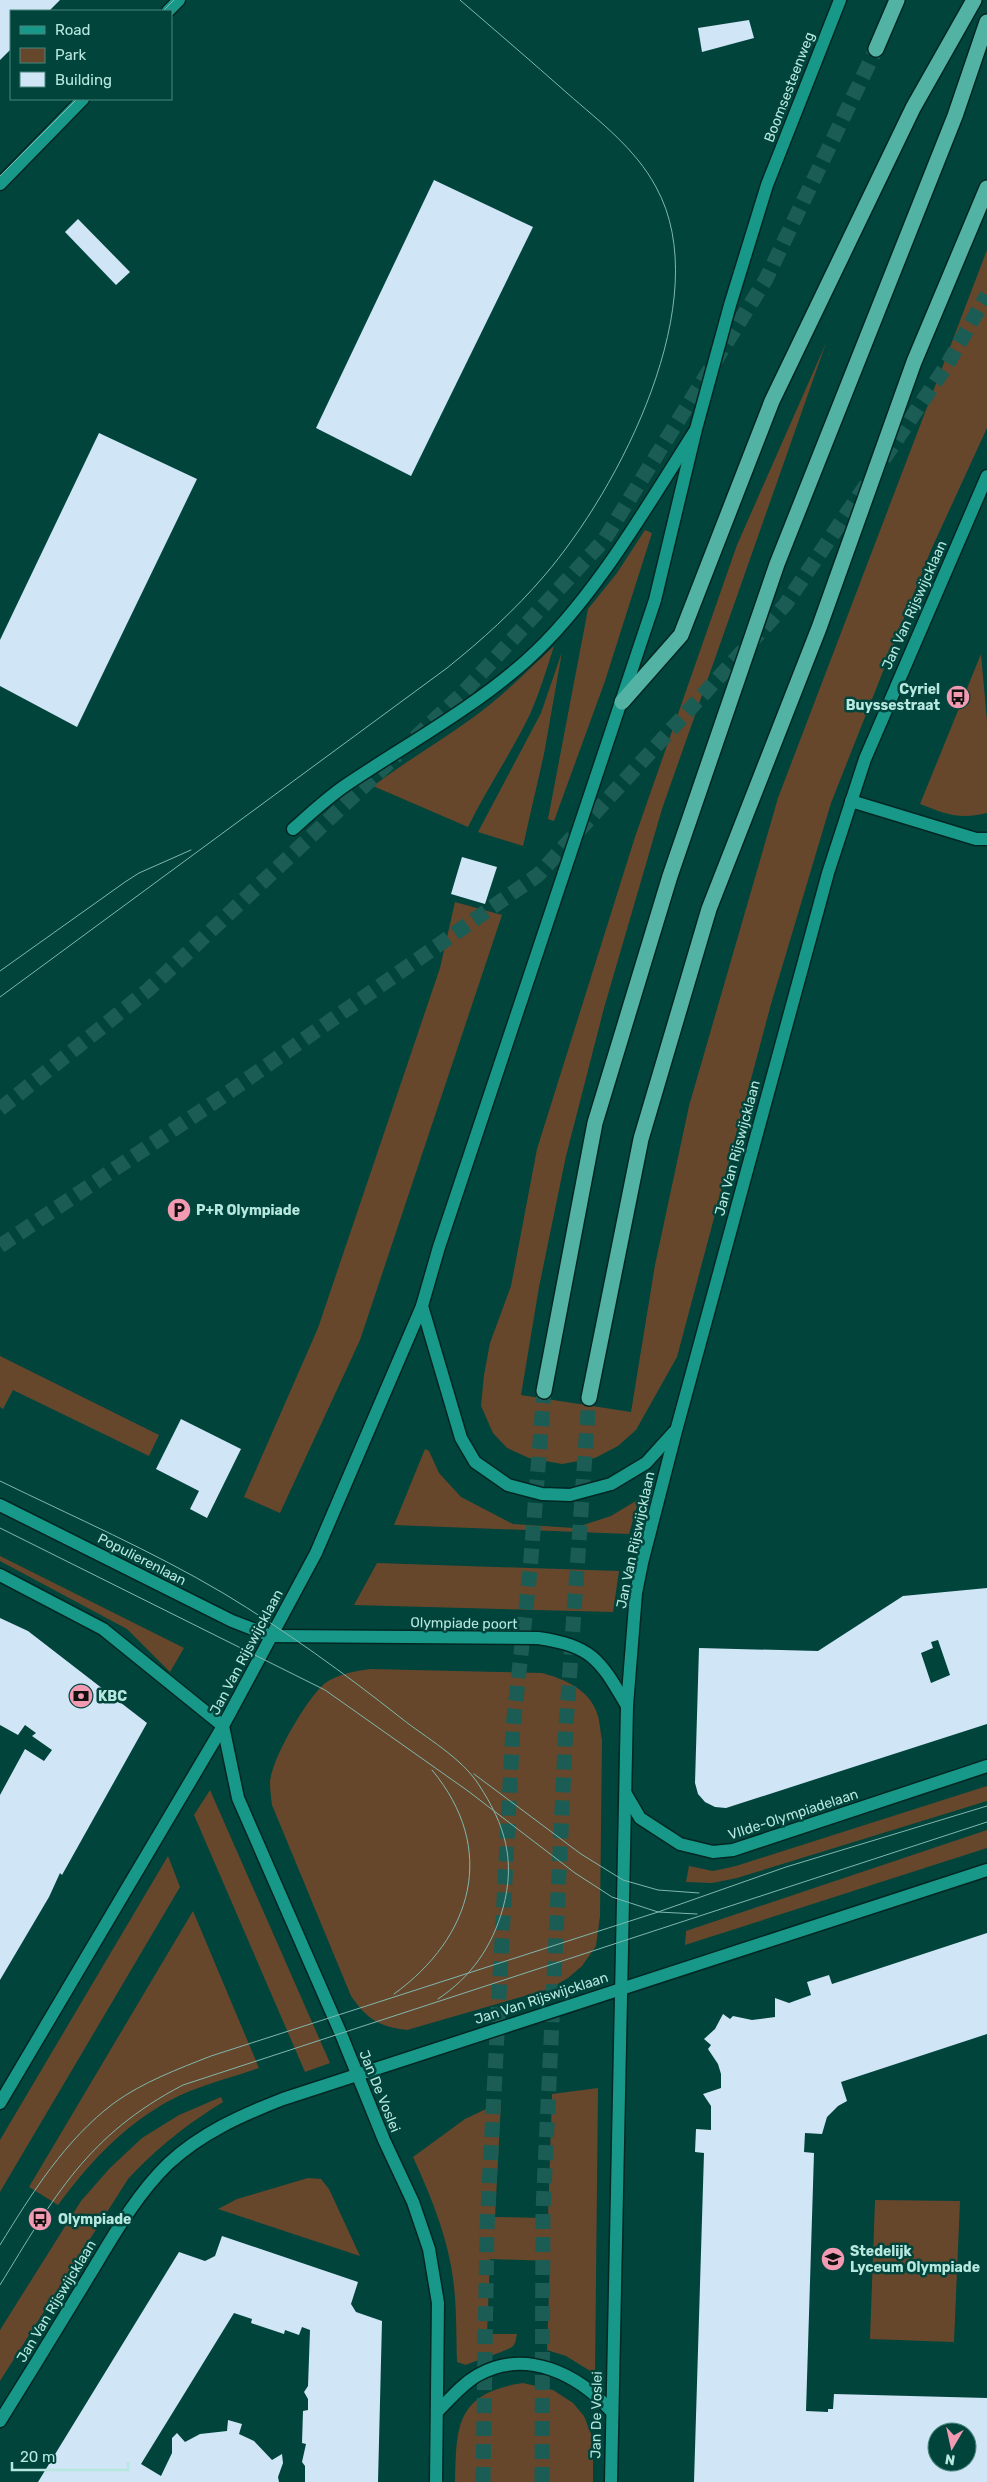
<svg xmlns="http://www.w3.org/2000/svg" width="987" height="2482" viewBox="0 0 987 2482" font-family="Rubik,sans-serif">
  <rect width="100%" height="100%" fill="#00443c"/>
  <g fill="#67472b">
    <path d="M 987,250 L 987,428 L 931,550 L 831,803 L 771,1004 L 677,1357 L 636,1430 L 618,1446 L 595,1458 L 562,1464 L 529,1458 L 507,1448 L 493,1433 L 481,1406 L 484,1375 L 490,1343 L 511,1286 L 537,1149 L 635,837 L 737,545 L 826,343 L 662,809 L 604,1008 L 566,1156 L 539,1287 L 521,1395 L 631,1412 L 655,1265 L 689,1106 L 778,798 Z"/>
    <path d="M 645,530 L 652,533 L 605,681 L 554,821 L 548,819 L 588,609 L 617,573 Z"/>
    <path d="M 554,646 C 547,668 540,691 531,712 C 512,752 487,788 468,827 L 373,786 C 405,762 439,742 471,719 C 501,698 527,671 554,646 Z"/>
    <path d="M 562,652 L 544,754 L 523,846 L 478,832 L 541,713 Z"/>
    <path d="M 981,654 L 987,721 L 987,813 C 959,820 946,814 920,804 Z"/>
    <path d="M 455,902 L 502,915 L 360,1340 L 280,1513 L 244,1497 L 318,1328 L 440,968 Z"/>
    <path d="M 0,1356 L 159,1435 L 149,1456 L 13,1390 L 3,1409 L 0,1407 Z"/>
    <path d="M 425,1449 L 429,1451 L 439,1473 L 461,1497 L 513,1524 L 574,1528 L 611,1516 L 639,1499 L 629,1534 L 394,1525 Z"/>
    <path d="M 0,1556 L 184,1648 L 170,1672 L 127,1629 L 0,1561 Z"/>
    <path d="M 377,1563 L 619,1571 L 613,1612 L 354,1605 Z"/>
    <path d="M 371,1669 L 542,1673 C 564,1679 589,1689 597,1713 C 600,1721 600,1731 602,1740 L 600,1916 L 596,1946 L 582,1966 L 568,1978 L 549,1989 L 407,2030 C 378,2026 368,2020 351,1996 L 272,1805 C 271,1797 270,1789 270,1782 C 272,1758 306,1700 324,1684 C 337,1674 355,1671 371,1669 Z"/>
    <path d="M 987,1786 L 987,1801 L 737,1878 L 712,1883 L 686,1882 L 689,1866 L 713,1871 L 736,1866 Z"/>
    <path d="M 210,1790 L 330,2063 L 305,2072 L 194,1815 Z"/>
    <path d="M 987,1830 L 987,1848 L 685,1945 L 686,1931 Z"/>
    <path d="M 168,1856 L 180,1887 L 0,2192 L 0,2140 Z"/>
    <path d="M 193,1911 L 259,2068 C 236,2076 213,2082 190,2091 C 134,2114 93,2158 58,2205 L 29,2187 Z"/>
    <path d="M 598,2088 L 595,2374 L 566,2356 L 547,2350 L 550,2261 L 490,2259 L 487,2334 L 517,2334 C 516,2338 516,2343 513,2346 C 508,2351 477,2360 466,2365 L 457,2362 C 456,2330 457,2297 451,2266 C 444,2228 429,2192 413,2157 L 465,2119 L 501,2102 L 495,2217 L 548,2218 L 552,2094 Z"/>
    <path d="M 221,2097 L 223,2102 C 186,2125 158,2147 128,2179 L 0,2381 L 0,2330 L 81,2201 L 110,2168 L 142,2138 L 179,2115 Z"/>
    <path d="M 308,2178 L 321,2179 L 329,2189 L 360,2256 L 218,2209 L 237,2199 Z"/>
    <path d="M 875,2200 L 960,2201 L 954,2342 L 870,2339 Z"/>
    <path d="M 523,2383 L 553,2390 L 573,2403 L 584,2416 L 593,2439 L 593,2482 L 455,2482 C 456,2424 457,2393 523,2383 Z"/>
  </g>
  <g fill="#d0e5f6" fill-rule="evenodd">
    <path d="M 0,0 L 60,0 L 49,11 L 11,11 L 11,49 L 0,60 Z"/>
    <path d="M 749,20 L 754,38 L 702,52 L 698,28 Z"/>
    <path d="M 434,180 L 533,227 L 411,476 L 316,428 Z"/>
    <path d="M 78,219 L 130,272 L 116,285 L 65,232 Z"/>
    <path d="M 99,433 L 197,479 L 77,727 L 0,686 L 0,640 Z"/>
    <path d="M 462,857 L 497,867 L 485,904 L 451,894 Z"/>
    <path d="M 181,1419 L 241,1449 L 207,1518 L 190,1509 L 199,1491 L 156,1469 Z"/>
    <path d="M 987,1588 L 987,1724 L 726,1808 L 715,1807 L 705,1802 L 698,1794 L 695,1783 L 699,1648 L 818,1651 L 903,1596 ZM 938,1640 L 950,1675 L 931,1683 L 921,1653 L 933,1648 L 931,1642 Z"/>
    <path d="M 0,1618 L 28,1631 L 147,1723 L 62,1875 L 60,1873 L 49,1897 L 0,1980 L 0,1795 L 25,1749 L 44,1761 L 52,1750 L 32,1736 L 36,1733 L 25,1725 L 18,1735 L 0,1725 Z"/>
    <path d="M 987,1933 L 987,2034 L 841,2082 L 847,2101 L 838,2106 L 827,2117 L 822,2134 L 805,2133 L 804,2152 L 814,2153 L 806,2411 L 828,2412 L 828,2409 L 833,2409 L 834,2394 L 987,2398 L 987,2482 L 694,2482 L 704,2153 L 695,2152 L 696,2129 L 711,2130 L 711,2106 L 703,2094 L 721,2088 L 721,2074 L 718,2064 L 708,2049 L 711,2045 L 704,2039 L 715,2029 L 723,2014 L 730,2019 L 733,2016 L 752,2020 L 775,2017 L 775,1998 L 789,2003 L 811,1995 L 807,1982 L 829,1975 L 832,1984 ZM 937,2432 L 967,2432 L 967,2462 L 937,2462 Z"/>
    <path d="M 222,2236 L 358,2282 L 351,2304 L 356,2312 L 382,2321 L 378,2482 L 305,2482 L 305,2466 L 302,2462 L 306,2444 L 302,2443 L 303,2411 L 308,2410 L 308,2399 L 304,2392 L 308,2386 L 310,2330 L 302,2327 L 299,2335 L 285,2330 L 284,2334 L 251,2323 L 252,2319 L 234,2313 L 141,2464 L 161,2476 L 172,2453 L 172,2438 L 177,2433 L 185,2442 L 200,2434 L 227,2431 L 228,2420 L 242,2424 L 239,2434 L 254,2441 L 272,2460 L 282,2454 L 283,2463 L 278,2477 L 279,2482 L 38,2482 L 179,2252 L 205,2261 L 215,2256 Z"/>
  </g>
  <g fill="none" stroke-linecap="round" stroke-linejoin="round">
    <g stroke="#1b5d54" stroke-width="15" stroke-dasharray="15 8" stroke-linecap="butt">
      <path d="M 415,738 L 461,695 L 604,540 L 766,279 L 876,49"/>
      <path d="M 0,1109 L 148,990 L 397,755"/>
      <path d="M 0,1246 L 219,1099 L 538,875 L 785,605 L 947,365 L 987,295"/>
      <path d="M 483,2482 L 487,2227 L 513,1727 L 530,1571 L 544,1391"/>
      <path d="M 542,2482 L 543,2210 L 566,1726 L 589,1398"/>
    </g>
    <g stroke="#022722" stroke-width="15">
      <path id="lane" d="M 293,829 C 310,814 327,798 346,785 C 407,744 472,709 527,660 C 593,601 647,506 695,431"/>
    </g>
    <g stroke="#022722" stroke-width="15">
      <g id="street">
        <path d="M 168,11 L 179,0"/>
        <path d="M 0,184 L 83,99"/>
        <path d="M 851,801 L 976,839 L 987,839"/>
        <path d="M 0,1505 L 232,1621 L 271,1636"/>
        <path d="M 0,1575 L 103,1629 L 223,1726"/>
        <path d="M 438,2411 C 450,2399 462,2384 478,2375 C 526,2348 578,2374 611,2411"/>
      </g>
    </g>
    <g stroke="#022722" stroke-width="15">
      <g id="secondary">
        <path d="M 422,1306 L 461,1438 L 475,1462 L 508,1485 L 542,1494 L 570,1495 L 611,1484 L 646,1463 L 674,1432"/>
        <path d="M 271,1636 L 538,1638 C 593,1646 600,1660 627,1706"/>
        <path d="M 223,1726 L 238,1798 L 341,2034 L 384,2140 L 413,2202 L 429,2249 L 438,2303 L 436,2482"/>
        <path d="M 626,1794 L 640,1818 L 680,1844 L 713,1852 L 733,1850 L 987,1766"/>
        <path d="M 0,2103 L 223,1726 L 316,1553 L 422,1306 L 439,1247 L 655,600 L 696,429 L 730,305 L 767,185 L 840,0"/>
        <path d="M 0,2421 C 30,2373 60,2324 89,2276 C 112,2238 136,2195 168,2164 C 201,2133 242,2115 283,2099 L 987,1870"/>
        <path d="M 611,2482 L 627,1706 L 636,1593 L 642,1563 L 676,1431 L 828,873 L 865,759 L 987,476"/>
      </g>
    </g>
    <g stroke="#022722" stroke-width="18">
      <g id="highway">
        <path d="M 876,49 L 897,0"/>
        <path d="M 622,702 L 681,635 L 772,401 L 913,108 L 974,0"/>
        <path d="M 544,1391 L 595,1123 L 670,876 L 777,564 L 955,116 L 987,22"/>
        <path d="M 589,1398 L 641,1139 L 709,909 L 819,628 L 914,362 L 987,188"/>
      </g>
    </g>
    <use href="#lane" stroke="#189889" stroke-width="12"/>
    <use href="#street" stroke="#189889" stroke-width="12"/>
    <use href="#secondary" stroke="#189889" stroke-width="12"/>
    <use href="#highway" stroke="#52b2a3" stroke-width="15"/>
    <g stroke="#80b7ae" stroke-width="1">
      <path d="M 163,11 L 174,0"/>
      <path d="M 0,176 L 77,99"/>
      <path d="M 0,971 L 125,882 L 139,873 L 191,850"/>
      <path d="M 0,997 L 447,668 C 482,640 515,610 544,576 C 619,489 718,299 656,187 C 635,148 600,122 567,93 C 532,62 496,31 460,0"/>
      <path d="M 0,1481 C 74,1517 152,1551 223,1593 C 286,1631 344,1673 401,1718 C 426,1738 461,1757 479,1785 C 505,1825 516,1860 503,1908 C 492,1947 471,1977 438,1999"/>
      <path d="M 0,1528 L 325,1690 L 468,1791 L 575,1873 L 612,1897 L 658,1912 L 697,1914"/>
      <path d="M 474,1774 L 581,1854 L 623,1880 L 658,1890 L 699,1893"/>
      <path d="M 394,1994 C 473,1937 498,1849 432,1770"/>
      <path d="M 0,2245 C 32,2193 65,2140 114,2103 C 143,2082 178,2069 211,2056 L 658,1912 L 786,1867 L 987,1806"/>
      <path d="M 0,2285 C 54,2197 87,2135 183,2085 L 987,1822"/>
    </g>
  </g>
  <defs>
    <g id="bus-disc" transform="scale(1.25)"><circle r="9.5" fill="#f19ab2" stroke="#00443c"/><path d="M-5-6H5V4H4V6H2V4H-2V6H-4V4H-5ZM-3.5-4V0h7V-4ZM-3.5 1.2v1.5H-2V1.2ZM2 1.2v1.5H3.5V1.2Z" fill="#111"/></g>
    <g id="parking-disc" transform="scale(1.25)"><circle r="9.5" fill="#f19ab2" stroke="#00443c"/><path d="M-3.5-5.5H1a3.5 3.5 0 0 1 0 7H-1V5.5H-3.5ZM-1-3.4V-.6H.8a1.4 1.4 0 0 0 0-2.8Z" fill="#111"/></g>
    <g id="bank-disc" transform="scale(1.25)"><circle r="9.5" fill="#f19ab2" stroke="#00443c"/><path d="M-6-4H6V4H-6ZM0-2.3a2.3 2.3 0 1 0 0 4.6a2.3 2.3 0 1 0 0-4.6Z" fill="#111"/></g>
    <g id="school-disc" transform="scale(1.25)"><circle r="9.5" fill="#f19ab2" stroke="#00443c"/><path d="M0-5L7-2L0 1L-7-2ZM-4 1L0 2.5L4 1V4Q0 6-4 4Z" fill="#111"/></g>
  </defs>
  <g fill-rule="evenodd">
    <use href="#bus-disc" x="958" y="697"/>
    <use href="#parking-disc" x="179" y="1210"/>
    <use href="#bank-disc" x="81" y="1696"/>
    <use href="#bus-disc" x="40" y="2219"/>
    <use href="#school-disc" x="833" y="2259"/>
  </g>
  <g text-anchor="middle" stroke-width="5" stroke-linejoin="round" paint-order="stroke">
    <g font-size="14" fill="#b7e8df" stroke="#00443c">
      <text transform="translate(789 87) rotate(-69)" y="5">Boomsesteenweg</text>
      <text transform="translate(914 605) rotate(-66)" y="5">Jan Van Rijswijcklaan</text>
      <text transform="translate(737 1148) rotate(-75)" y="5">Jan Van Rijswijcklaan</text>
      <text transform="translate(635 1540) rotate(-78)" y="5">Jan Van Rijswijcklaan</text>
      <text transform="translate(142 1559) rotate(27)" y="5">Populierenlaan</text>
      <text transform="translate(464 1623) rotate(1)" y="5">Olympiade poort</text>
      <text transform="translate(246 1652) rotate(-62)" y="5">Jan Van Rijswijcklaan</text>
      <text transform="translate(793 1814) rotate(-18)" y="5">VIIde-Olympiadelaan</text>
      <text transform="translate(541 1998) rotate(-18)" y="5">Jan Van Rijswijcklaan</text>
      <text transform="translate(380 2091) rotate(68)" y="5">Jan De Voslei</text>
      <text transform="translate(56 2301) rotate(-59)" y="5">Jan Van Rijswijcklaan</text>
      <text transform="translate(596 2415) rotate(-89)" y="5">Jan De Voslei</text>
    </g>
    <g font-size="14" font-weight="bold" fill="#b7e8df" stroke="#00443c" text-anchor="start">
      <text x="940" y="694" text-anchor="end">Cyriel<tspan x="940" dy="16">Buyssestraat</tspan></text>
      <text x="196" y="1215">P+R Olympiade</text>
      <text x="98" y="1701">KBC</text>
      <text x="58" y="2224">Olympiade</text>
      <text x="850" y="2256">Stedelijk<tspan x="850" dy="16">Lyceum Olympiade</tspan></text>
    </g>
  </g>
  <rect x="10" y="10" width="162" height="90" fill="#00443c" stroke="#49867d"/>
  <rect x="20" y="26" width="25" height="8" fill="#189889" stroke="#49867d"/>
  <text x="55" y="35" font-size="15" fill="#b7e8df">Road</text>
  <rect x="20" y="48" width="25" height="15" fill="#67472b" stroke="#49867d"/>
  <text x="55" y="60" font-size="15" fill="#b7e8df">Park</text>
  <rect x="20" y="72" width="25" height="15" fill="#d0e5f6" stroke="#49867d"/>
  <text x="55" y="85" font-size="15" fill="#b7e8df">Building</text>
  <g transform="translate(952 2447) rotate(189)"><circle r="24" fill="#00443c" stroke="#49867d"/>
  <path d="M0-4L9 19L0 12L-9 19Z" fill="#f19ab2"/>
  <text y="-8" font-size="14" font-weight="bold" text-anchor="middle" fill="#b7e8df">N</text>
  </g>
  <path d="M12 2462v8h116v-8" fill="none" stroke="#b7e8df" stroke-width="2.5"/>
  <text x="20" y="2462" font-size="15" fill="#b7e8df" stroke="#00443c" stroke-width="4" paint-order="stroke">20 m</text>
</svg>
